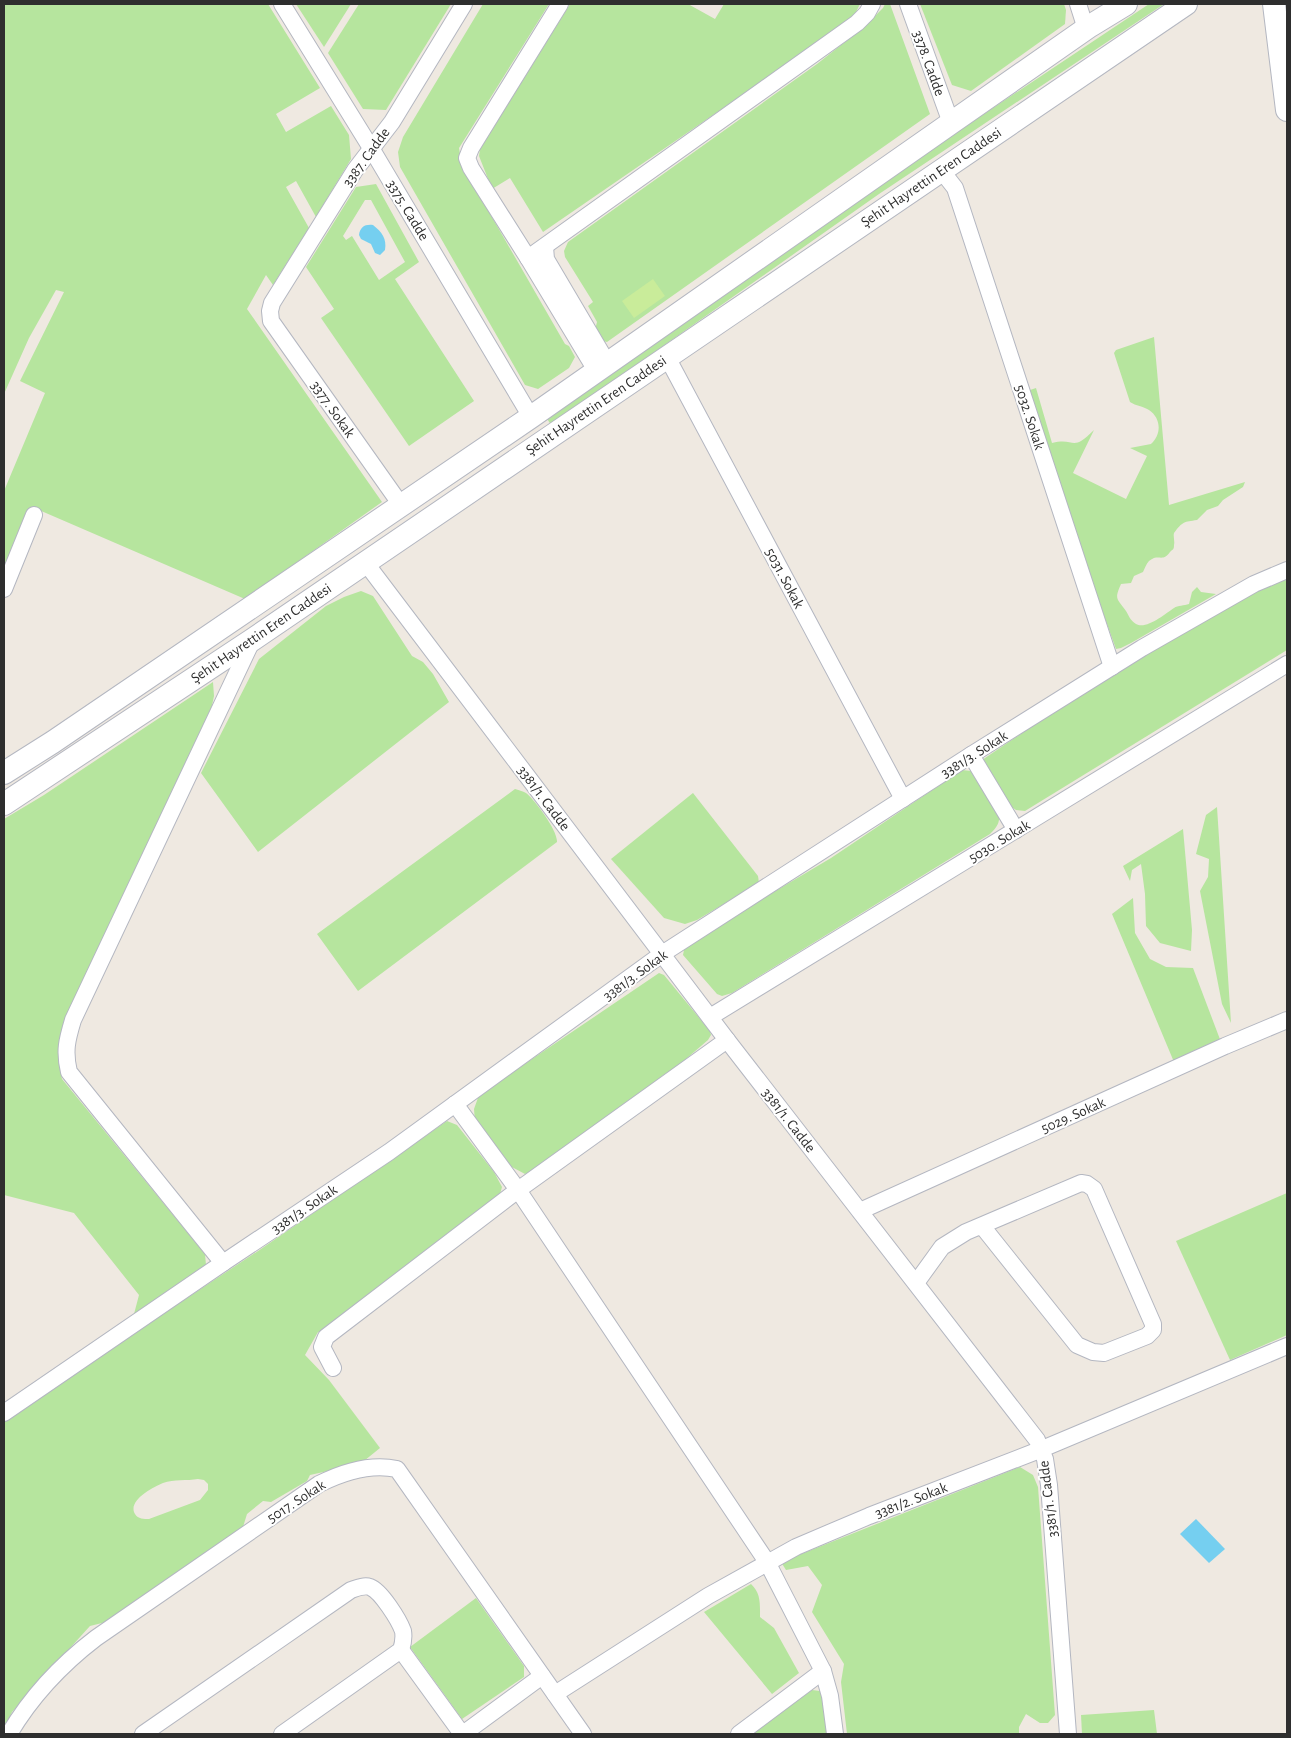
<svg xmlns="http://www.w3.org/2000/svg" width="1291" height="1738" viewBox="0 0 1291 1738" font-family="'Alegreya Sans',sans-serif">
  <rect width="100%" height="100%" fill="#efe9e1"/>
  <g fill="#b6e59e" fill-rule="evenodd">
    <path d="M 4,4 L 268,4 L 320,88 L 276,114 L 286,132 L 331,106 L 349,135 L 351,159 L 316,217 L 296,181 L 286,187 L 309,228 L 273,285 L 266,275 L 247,309 L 382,502 L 245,599 L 32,507 L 4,573 L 4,491 L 45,393 L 20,381 L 64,292 L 56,290 L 29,338 L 4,394 Z"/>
    <path d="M 296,4 L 351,4 L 324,47 Z"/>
    <path d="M 359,4 L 451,4 L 386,110 L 363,109 L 328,53 Z"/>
    <path d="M 483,4 L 549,4 L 459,148 L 462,165 L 565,344 L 569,346 L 575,357 L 569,368 L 538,389 L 525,385 L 400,167 L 398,152 L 403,137 Z"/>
    <path d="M 570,4 L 688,4 L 715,19 L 724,4 L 860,4 L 855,14 L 844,25 L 543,232 L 510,178 L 492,189 L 479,156 L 480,149 Z"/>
    <path d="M 885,4 L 890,4 L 930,114 L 607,342 L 600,340 L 595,330 L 597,322 L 588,306 L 593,302 L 565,257 L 564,251 L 568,242 L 817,64 L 864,27 L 883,8 Z"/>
    <path d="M 920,4 L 1064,4 L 1066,10 L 1065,24 L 971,91 L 952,85 Z"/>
    <path d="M 1149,4 L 1164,4 L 879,194 L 551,425 L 546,417 L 873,188 Z"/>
    <path d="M 376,184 L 419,262 L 395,279 L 474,401 L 409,446 L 321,318 L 334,309 L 306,267 L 356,187 ZM 365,200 L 371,200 L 405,262 L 379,280 L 352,236 L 346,240 L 343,236 Z"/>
    <path d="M 1154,337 L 1169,505 L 1245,482 L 1243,487 L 1223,500 L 1218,506 L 1207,510 L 1197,520 C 1184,522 1183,521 1174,533 C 1173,537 1175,541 1174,545 C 1174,550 1173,549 1170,552 C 1162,563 1159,553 1149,561 C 1146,564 1145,568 1143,572 L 1134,576 L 1131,583 L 1121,584 C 1114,600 1117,598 1126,611 C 1129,616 1130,620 1136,624 C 1146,630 1165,614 1174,608 C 1178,605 1184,606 1189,604 L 1192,592 L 1197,587 L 1201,592 L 1216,594 L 1131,643 L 1121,648 L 1116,649 L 1075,535 L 1027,391 L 1036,388 L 1052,443 C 1076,437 1071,453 1094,430 L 1073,473 L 1126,499 L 1147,456 L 1130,448 L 1151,444 C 1162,434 1161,418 1149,410 C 1143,406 1136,406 1130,402 L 1114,353 L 1116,350 Z"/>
    <path d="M 1287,580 L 1287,650 L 1025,811 L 1016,810 L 1010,806 L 982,760 L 1043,719 L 1212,613 L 1274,582 Z"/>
    <path d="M 361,591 L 373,596 L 412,656 L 423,662 L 433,674 L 449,702 L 258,852 L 201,773 L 259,659 L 326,606 L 344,597 Z"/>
    <path d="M 213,682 L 214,696 L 210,715 L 59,1044 L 58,1058 L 62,1079 L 205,1254 L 206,1265 L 199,1275 L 134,1314 L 139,1295 L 74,1213 L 4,1195 L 4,819 L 44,795 Z"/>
    <path d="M 962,770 L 971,771 C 979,782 1002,807 999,820 C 998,826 994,830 990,834 L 732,993 L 722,996 L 717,994 L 683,955 L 685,945 L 831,858 Z"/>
    <path d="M 515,789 C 518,790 523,791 526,793 C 535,800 558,831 557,842 L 358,991 L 317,934 Z"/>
    <path d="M 693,793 L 758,876 L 759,883 L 697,920 L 685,924 L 664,918 L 611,859 Z"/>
    <path d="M 1217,807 L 1231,1023 L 1222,1004 L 1200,891 L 1208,877 L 1209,859 L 1196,854 L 1206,815 Z"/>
    <path d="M 1183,829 L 1192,930 L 1191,951 L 1160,943 L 1146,926 L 1145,894 L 1141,864 L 1132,870 L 1130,881 L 1123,866 Z"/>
    <path d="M 1133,898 L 1135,933 L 1150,959 L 1166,967 L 1193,968 L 1221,1042 L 1174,1062 L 1112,914 Z"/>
    <path d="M 659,973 L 664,975 L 710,1031 L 711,1035 L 708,1040 L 679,1065 L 662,1076 L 650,1087 L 533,1171 L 525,1174 L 510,1166 L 475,1122 L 474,1109 L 479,1095 Z"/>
    <path d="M 447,1121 L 457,1125 L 494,1172 L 502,1187 L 500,1194 L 322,1331 L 318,1332 L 305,1355 L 329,1380 L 380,1448 L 359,1465 L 346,1467 L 310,1475 L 307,1481 L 271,1502 L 263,1501 L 247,1514 L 243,1527 L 110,1621 L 90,1626 L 12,1712 L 4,1730 L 4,1421 L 141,1323 L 190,1296 L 261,1249 ZM 198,1479 L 204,1480 L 208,1484 L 208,1490 L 200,1500 L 149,1519 C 144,1519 138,1519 135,1514 C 127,1501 153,1487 163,1483 C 174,1479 187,1481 198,1479 Z"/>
    <path d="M 1287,1193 L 1287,1335 L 1230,1360 L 1176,1241 Z"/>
    <path d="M 1020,1467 L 1033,1475 L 1038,1487 L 1055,1715 L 1048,1723 L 1040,1723 L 1026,1714 L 1019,1727 L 1019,1734 L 847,1734 L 841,1682 L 844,1664 L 812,1612 L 822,1585 L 808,1566 L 786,1570 L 781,1562 Z"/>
    <path d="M 751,1584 C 761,1593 760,1604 760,1617 L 774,1628 L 799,1673 L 772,1694 L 704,1612 Z"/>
    <path d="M 476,1598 L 524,1666 L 524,1677 L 462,1719 L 410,1647 Z"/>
    <path d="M 812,1690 L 820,1691 L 825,1698 L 830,1734 L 751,1734 Z"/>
    <path d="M 1154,1710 L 1157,1734 L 1082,1734 L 1081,1715 Z"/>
  </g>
  <path fill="#c9ec9a" d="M 653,279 L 665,296 L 634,318 L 622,301 Z"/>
  <g fill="#75cff0">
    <path d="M 373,225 C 382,232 387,239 385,250 L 380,255 L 375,253 L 371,244 L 361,239 L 359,235 C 360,227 365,224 373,225 Z"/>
    <path d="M 1196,1519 L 1225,1549 L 1209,1563 L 1180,1534 Z"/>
  </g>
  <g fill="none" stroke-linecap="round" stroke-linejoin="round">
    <g stroke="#b4b7c1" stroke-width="18">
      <g id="minor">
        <path d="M 282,4 L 371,148 L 531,417"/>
        <path d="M 560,4 L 471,148 L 467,158 L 471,168 L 528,258 L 597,372"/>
        <path d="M 908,4 L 951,123"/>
        <path d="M 1078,4 L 1086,29"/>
        <path d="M 941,170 L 955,188 L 1112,667"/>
        <path d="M 545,247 L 546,259 L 608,364"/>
        <path d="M 528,258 L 857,23 L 867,13 L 872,4"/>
        <path d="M 667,357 L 903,799"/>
        <path d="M 401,505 L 271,321 L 270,311 L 272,303 L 355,170 L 392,122 L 464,4"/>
        <path d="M 365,562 L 727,1040 L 1037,1440 L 1045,1459 L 1049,1485 L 1068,1734"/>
        <path d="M 4,589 L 34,515"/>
        <path d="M 971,755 L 1016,830"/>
        <path d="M 710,1017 L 1287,664"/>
        <path d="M 455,1104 L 518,1190 L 767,1562 L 823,1671 L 830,1696 L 835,1734"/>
        <path d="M 860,1211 L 1225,1046 L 1287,1020"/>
        <path d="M 223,1263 L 69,1072 C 64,1051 67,1040 73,1020 L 252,641"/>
        <path d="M 916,1283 L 942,1247 L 966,1232 L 1081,1183 L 1087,1184 L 1094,1189 L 1153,1324 L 1153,1330 L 1147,1336 L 1104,1353 L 1093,1352 L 1077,1345 L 982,1226"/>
        <path d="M 333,1368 L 322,1347 L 326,1337 L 518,1190 L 727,1040"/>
        <path d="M 4,1413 L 223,1263 L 389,1152 L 662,954 L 971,755 L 1142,648 L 1254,584 L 1287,570"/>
        <path d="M 401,1650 L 462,1734"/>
        <path d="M 555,1694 L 708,1596 L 796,1547 L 869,1516 L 1042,1449 L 1287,1346"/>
        <path d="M 9,1734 C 31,1697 62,1664 96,1638 L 319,1484 C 343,1472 370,1463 397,1469 L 583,1734"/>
        <path d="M 143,1734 L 351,1590 C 357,1588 364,1585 370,1587 C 381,1591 399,1620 403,1631 C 404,1637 403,1644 401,1650 L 282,1734"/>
        <path d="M 463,1734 L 542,1676"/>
        <path d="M 739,1734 L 823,1671"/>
      </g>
    </g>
    <g stroke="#b4b7c1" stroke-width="24">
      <g id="secondary">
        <path d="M 1274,4 L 1287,110"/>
        <path d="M 4,773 L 53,742 L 531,417 L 951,123 L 1090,26 L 1126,4"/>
        <path d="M 4,804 L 252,640 L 1186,4"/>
      </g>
    </g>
    <use href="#minor" stroke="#fff" stroke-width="16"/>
    <use href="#secondary" stroke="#fff" stroke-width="22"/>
  </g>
  <g text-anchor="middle" stroke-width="4" stroke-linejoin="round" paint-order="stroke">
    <g font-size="15" fill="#2e2e2e" stroke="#fff">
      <text transform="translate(929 63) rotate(70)" y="5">3378. Cadde</text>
      <text transform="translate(366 157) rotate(-54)" y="5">3387. Cadde</text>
      <text transform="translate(931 177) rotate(-34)" y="5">Şehit Hayrettin Eren Caddesi</text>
      <text transform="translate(408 210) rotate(59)" y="5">3375. Cadde</text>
      <text transform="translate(596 405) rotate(-34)" y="5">Şehit Hayrettin Eren Caddesi</text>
      <text transform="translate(333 409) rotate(55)" y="5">3377. Sokak</text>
      <text transform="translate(1030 417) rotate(72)" y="5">5032. Sokak</text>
      <text transform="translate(785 578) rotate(62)" y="5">5031. Sokak</text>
      <text transform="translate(261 633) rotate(-34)" y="5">Şehit Hayrettin Eren Caddesi</text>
      <text transform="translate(974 754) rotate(-32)" y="5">3381/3. Sokak</text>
      <text transform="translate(544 798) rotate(53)" y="5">3381/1. Cadde</text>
      <text transform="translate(999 841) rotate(-31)" y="5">5030. Sokak</text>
      <text transform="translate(635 975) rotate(-36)" y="5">3381/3. Sokak</text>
      <text transform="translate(1073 1115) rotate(-24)" y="5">5029. Sokak</text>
      <text transform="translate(789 1120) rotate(52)" y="5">3381/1. Cadde</text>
      <text transform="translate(304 1209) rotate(-34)" y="5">3381/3. Sokak</text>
      <text transform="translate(1048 1499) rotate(-97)" y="5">3381/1. Cadde</text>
      <text transform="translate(911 1500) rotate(-21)" y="5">3381/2. Sokak</text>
      <text transform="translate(296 1501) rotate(-33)" y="5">5017. Sokak</text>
    </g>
  </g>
  <rect width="1291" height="1738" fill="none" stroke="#2e2e2e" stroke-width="10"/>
</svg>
